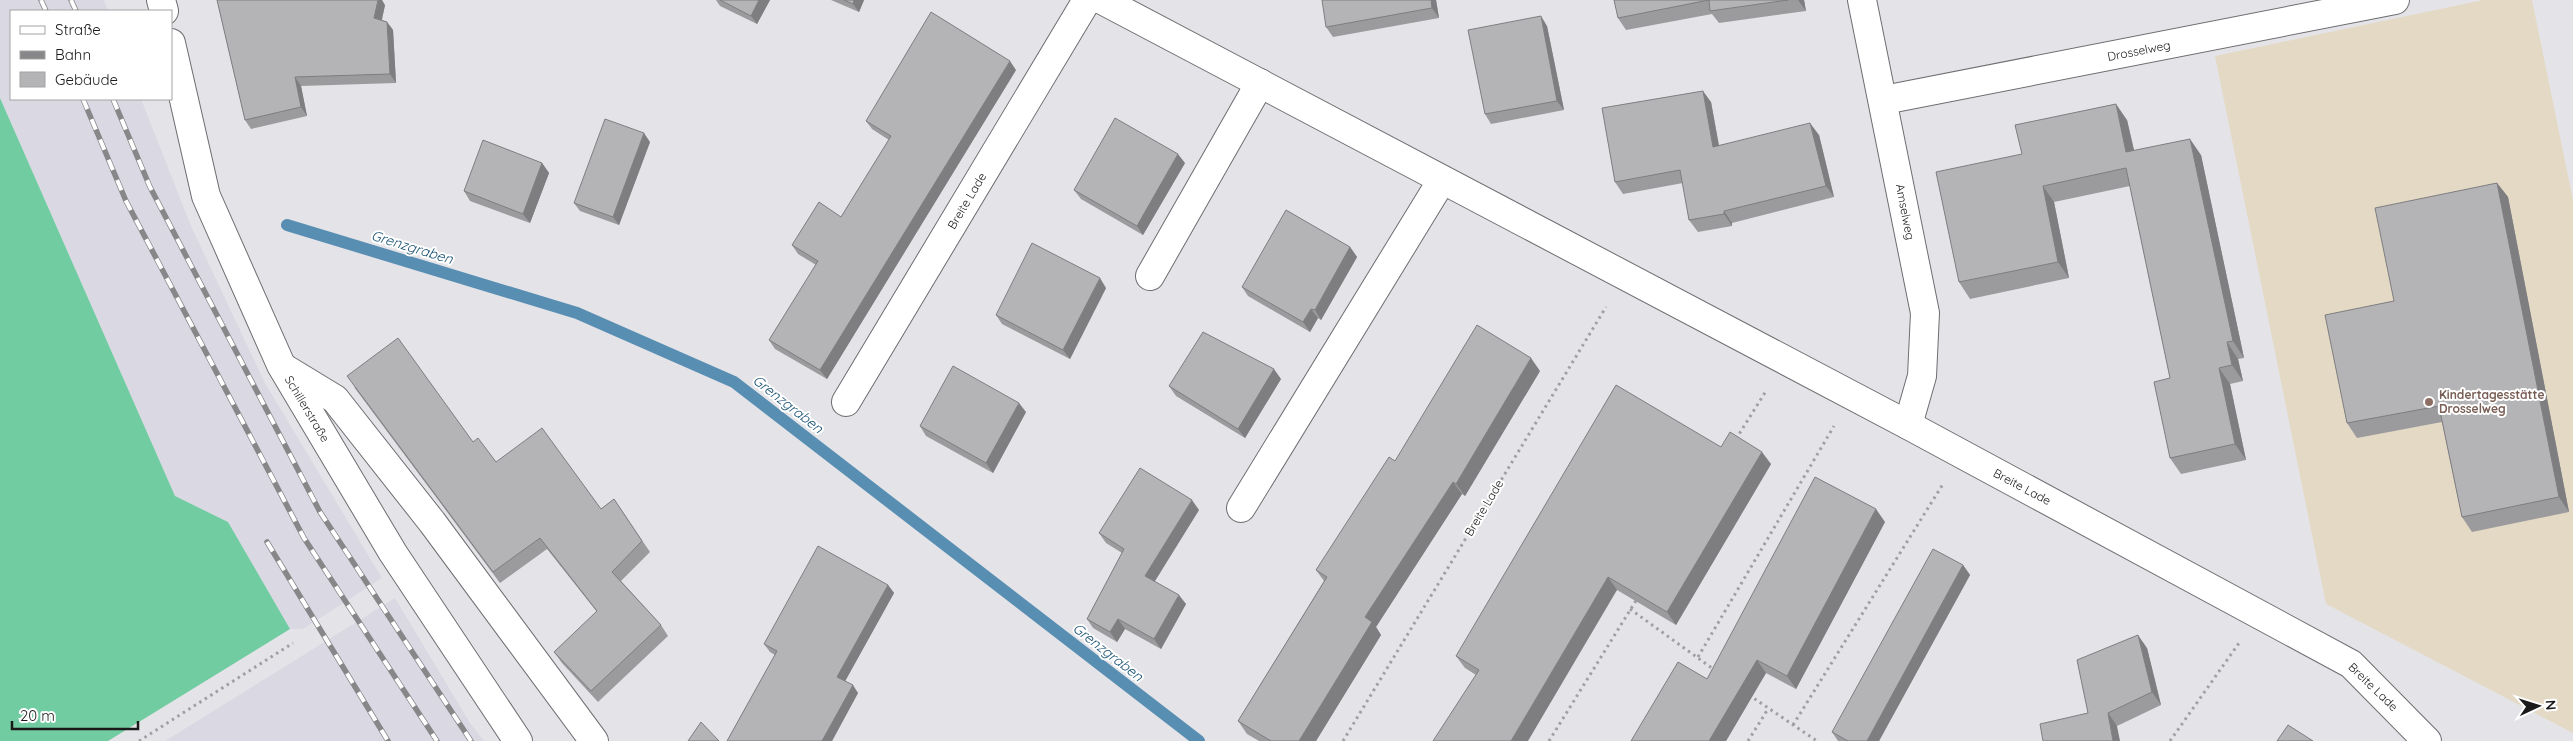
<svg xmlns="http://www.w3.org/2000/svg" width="2573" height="741" viewBox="0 0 2573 741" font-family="Quicksand,sans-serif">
  <rect width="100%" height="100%" fill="#e4e4e8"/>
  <g fill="#dad8e3">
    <path d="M 0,0 L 104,0 L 108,11 L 11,11 L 11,99 L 141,99 L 191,226 L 265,383 L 382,578 L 303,629 L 290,629 L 228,522 L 175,496 L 0,98 Z"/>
    <path d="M 395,598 L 470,723 L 484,741 L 165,741 Z"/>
  </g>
  <path fill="#e4d9c5" d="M 2483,0 L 2532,0 L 2573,200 L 2573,733 L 2326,604 L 2215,56 Z"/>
  <path fill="#72cca2" d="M 0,98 L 175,496 L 228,522 L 290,629 L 108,741 L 0,741 Z"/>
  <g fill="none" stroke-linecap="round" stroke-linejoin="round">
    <path stroke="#598eb3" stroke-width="12" d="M 287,225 L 577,313 L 734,382 L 1199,741"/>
    <g stroke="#6e6d70" stroke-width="30">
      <g id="minor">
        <path d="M 161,0 L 164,11"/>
        <path d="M 1102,0 L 1908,425 L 2351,664 L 2427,741"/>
        <path d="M 1862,0 L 1925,313 L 1922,376 L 1908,425"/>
        <path d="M 171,43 L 206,196 L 281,365 L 393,553 L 518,741"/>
        <path d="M 1884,100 L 2395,0"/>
        <path d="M 1150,276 L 1260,83"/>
        <path d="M 284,368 L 335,399 L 432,522 L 594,741"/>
        <path d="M 846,402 L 1087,0"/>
        <path d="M 1241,508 L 1442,180"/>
      </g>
    </g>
    <g stroke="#a0a0a3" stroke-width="3" stroke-dasharray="2.5 4" stroke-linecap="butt">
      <path d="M 1736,439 L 1766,391"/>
      <path d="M 1630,609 L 1716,671"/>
      <path d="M 1698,657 L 1834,426"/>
      <path d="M 1749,695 L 1817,741"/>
      <path d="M 1793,725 L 1943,484"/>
      <path d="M 139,741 L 293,643"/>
      <path d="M 1343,741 L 1606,307"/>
      <path d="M 1549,741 L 1637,599"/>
      <path d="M 1748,741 L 1768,709"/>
      <path d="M 2170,741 L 2239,643"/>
    </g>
    <use href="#minor" stroke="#fff" stroke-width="28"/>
    <g stroke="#878789" stroke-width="5.5">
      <g id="rail">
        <path d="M 41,0 L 46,11"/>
        <path d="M 71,0 L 76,11"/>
        <path d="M 83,99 L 126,201 L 304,538 L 437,741"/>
        <path d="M 113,99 L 150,187 L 320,512 L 471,741"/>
        <path d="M 267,542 L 388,741"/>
      </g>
    </g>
    <use href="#rail" stroke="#fff" stroke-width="4" stroke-dasharray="11" stroke-linecap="butt"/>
  </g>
  <g fill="#9b9b9d">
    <path d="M 217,0 L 385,5 L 382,20 L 387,22 L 393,30 L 396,83 L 301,86 L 307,116 L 251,129 L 245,120 Z"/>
    <path d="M 716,0 L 770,0 L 757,24 L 720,6 Z"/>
    <path d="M 831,0 L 864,0 L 859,12 Z"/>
    <path d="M 1436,0 L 1439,18 L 1333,37 L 1326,27 Z"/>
    <path d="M 1614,0 L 1804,0 L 1806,11 L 1719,23 L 1712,14 L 1626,30 L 1618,18 Z"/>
    <path d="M 1547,26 L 1564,110 L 1491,124 L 1485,114 Z"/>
    <path d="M 1016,70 L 827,379 L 775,349 L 769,340 L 816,265 L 798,254 L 792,245 L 841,217 L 889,140 L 872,129 L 866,121 Z"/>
    <path d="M 1711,102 L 1719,145 L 1819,135 L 1834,197 L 1732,223 L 1732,226 L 1698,232 L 1689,220 L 1683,183 L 1623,194 L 1615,182 Z"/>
    <path d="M 2127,120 L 2134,150 L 2201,155 L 2244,358 L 2238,359 L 2243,381 L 2230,384 L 2246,460 L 2181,474 L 2170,458 L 2170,378 L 2130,186 L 2054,202 L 2069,278 L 1970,299 L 1959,282 L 2022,154 Z"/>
    <path d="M 650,142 L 619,225 L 580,211 L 574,203 Z"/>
    <path d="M 542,163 L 549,173 L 530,223 L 470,201 L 464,191 Z"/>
    <path d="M 1185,163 L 1143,235 L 1081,199 L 1074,190 Z"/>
    <path d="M 2497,183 L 2508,197 L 2569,512 L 2472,532 L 2462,517 L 2442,422 L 2357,438 L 2347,423 L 2394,301 Z"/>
    <path d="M 1350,247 L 1357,257 L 1321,320 L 1318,318 L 1310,332 L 1248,296 L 1242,287 Z"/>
    <path d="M 1106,288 L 1070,359 L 1002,324 L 996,315 Z"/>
    <path d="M 1540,371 L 1465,496 L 1462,494 L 1376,627 L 1381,635 L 1316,741 L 1259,741 L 1247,734 L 1238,721 L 1324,581 L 1316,570 L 1395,461 Z"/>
    <path d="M 1281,379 L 1245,438 L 1176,396 L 1169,386 Z"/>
    <path d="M 354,387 L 473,442 L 496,462 L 601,509 L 614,499 L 650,552 L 621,581 L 661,625 L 668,636 L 598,702 L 562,663 L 554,652 L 597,612 L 547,549 L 500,583 Z"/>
    <path d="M 1026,412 L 993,473 L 926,436 L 920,426 Z"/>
    <path d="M 1721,447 L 1771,464 L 1676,625 L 1617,590 L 1476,675 L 1465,668 L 1456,656 Z"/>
    <path d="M 1199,510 L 1154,581 L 1186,604 L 1161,649 L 1125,629 L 1117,642 L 1093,628 L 1087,619 L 1122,553 L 1106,543 L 1099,533 Z"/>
    <path d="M 1885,522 L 1796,689 L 1766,673 L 1726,741 L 1631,741 L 1707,679 Z"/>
    <path d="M 1963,565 L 1970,575 L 1879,741 L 1838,741 L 1832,732 Z"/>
    <path d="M 888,585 L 894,593 L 845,681 L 858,693 L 832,741 L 727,741 L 775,655 L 770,652 L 764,644 Z"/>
    <path d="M 2147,648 L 2161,705 L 2117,726 L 2088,713 Z"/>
  </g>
  <g fill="#7e7e80">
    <path d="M 378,0 L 382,0 L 385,5 L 380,27 L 374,18 Z"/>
    <path d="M 759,0 L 770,0 L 757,24 L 751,16 Z"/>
    <path d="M 854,0 L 864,0 L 859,12 L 853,4 Z"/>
    <path d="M 1431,0 L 1436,0 L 1439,18 L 1432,8 Z"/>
    <path d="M 1798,0 L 1804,0 L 1806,11 Z"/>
    <path d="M 1541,16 L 1547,26 L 1564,110 L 1557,101 Z"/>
    <path d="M 387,22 L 393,30 L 396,83 L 390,74 Z"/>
    <path d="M 1010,61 L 1016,70 L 827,379 L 820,370 Z"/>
    <path d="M 295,77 L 301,86 L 307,116 L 301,107 Z"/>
    <path d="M 1703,91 L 1711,102 L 1721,158 L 1713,147 Z"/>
    <path d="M 2116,104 L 2127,120 L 2138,168 L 2126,152 Z"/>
    <path d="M 1810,123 L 1819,135 L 1834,197 L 1826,186 Z"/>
    <path d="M 644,133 L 650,142 L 619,225 L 613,217 Z"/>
    <path d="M 2190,139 L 2201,155 L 2244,358 L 2233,341 Z"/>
    <path d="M 1178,154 L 1185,163 L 1143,235 L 1137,226 Z"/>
    <path d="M 542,163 L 549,173 L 530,223 L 523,214 Z"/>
    <path d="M 2497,183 L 2508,197 L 2569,512 L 2559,497 Z"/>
    <path d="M 2043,186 L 2054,202 L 2069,278 L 2058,262 Z"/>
    <path d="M 1724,211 L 1732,223 L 1732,226 L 1724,214 Z"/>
    <path d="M 1350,247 L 1357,257 L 1321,320 L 1315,310 Z"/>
    <path d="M 1100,278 L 1106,288 L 1070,359 L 1063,350 Z"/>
    <path d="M 1311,309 L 1318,318 L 1310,332 L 1303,322 Z"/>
    <path d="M 2227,342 L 2238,359 L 2243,381 L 2232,365 Z"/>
    <path d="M 1531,358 L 1540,371 L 1465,496 L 1456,484 Z"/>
    <path d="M 2219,368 L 2230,384 L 2246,460 L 2235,444 Z"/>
    <path d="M 1274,369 L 1281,379 L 1245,438 L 1238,429 Z"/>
    <path d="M 1019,403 L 1026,412 L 993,473 L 986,463 Z"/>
    <path d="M 1762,452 L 1771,464 L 1676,625 L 1667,612 Z"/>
    <path d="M 1453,482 L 1462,494 L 1376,627 L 1381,635 L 1316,741 L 1299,741 L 1365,617 Z"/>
    <path d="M 1192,500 L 1199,510 L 1152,586 L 1145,576 Z"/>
    <path d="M 1876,509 L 1885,522 L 1796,689 L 1787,676 Z"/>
    <path d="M 1963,565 L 1970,575 L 1879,741 L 1867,741 Z"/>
    <path d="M 1608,577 L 1617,590 L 1528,741 L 1511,741 Z"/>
    <path d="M 888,585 L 894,593 L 843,685 L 837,677 Z"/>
    <path d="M 1179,595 L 1186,604 L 1161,649 L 1154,639 Z"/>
    <path d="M 1118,619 L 1125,629 L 1117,642 L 1110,632 Z"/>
    <path d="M 2138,635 L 2147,648 L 2161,705 L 2152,692 Z"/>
    <path d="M 1757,660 L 1766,673 L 1726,741 L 1709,741 Z"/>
    <path d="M 853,685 L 858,693 L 832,741 L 822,741 Z"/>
    <path d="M 2108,713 L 2117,726 L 2120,741 L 2113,741 Z"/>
  </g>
  <g fill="#b4b4b7" stroke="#7e7e80">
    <path d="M 217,0 L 378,0 L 374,18 L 387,22 L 390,74 L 295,77 L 301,107 L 245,120 Z"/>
    <path d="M 720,0 L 759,0 L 751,16 Z"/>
    <path d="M 844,0 L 854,0 L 853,4 Z"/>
    <path d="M 1322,0 L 1431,0 L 1432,8 L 1326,27 Z"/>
    <path d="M 1614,0 L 1788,0 L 1710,11 L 1709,0 L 1618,18 Z"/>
    <path d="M 931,12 L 1010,61 L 820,370 L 769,340 L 818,261 L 792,245 L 819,202 L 841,217 L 891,136 L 866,121 Z"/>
    <path d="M 1541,16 L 1557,101 L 1485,114 L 1468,30 Z"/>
    <path d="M 1703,91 L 1713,147 L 1810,123 L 1826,186 L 1724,211 L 1724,214 L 1689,220 L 1680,170 L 1615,182 L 1602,108 Z"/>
    <path d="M 2116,104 L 2126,152 L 2190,139 L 2233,341 L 2227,342 L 2232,365 L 2219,368 L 2235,444 L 2170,458 L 2154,382 L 2170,378 L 2126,168 L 2043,186 L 2058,262 L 1959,282 L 1936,172 L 2022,154 L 2015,125 Z"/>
    <path d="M 1115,118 L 1178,154 L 1137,226 L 1074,190 Z"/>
    <path d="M 605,119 L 644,133 L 613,217 L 574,203 Z"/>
    <path d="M 483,140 L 542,163 L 523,214 L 464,191 Z"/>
    <path d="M 2497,183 L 2559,497 L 2462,517 L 2439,406 L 2347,423 L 2325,315 L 2394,301 L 2375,208 Z"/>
    <path d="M 1286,210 L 1350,247 L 1315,310 L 1311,309 L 1303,322 L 1242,287 Z"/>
    <path d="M 1032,243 L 1100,278 L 1063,350 L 996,315 Z"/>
    <path d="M 1477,325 L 1531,358 L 1456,484 L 1453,482 L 1365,617 L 1372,622 L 1299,741 L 1271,741 L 1238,721 L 1327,577 L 1316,570 L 1389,457 L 1395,461 Z"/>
    <path d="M 1203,332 L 1274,369 L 1238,429 L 1169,386 Z"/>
    <path d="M 398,338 L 473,442 L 478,438 L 496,462 L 542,428 L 601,509 L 614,499 L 642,541 L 612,572 L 661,625 L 591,691 L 554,652 L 597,611 L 540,538 L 493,572 L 347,376 Z"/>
    <path d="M 953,366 L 1019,403 L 986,463 L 920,426 Z"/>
    <path d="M 1616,385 L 1721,447 L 1730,432 L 1762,452 L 1667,612 L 1608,577 L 1511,741 L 1433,741 L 1479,670 L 1456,656 Z"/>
    <path d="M 1140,468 L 1192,500 L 1145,576 L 1179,595 L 1154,639 L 1118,619 L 1110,632 L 1087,619 L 1124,549 L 1099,533 Z"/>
    <path d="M 1815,477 L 1876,509 L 1787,676 L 1757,660 L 1709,741 L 1631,741 L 1678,662 L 1707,679 Z"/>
    <path d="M 818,546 L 888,585 L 837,677 L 853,685 L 822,741 L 727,741 L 777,651 L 764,644 Z"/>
    <path d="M 1933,549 L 1963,565 L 1867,741 L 1848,741 L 1832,732 Z"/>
    <path d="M 2138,635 L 2152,692 L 2108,713 L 2113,741 L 2043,741 L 2040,724 L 2088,713 L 2077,660 Z"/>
    <path d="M 701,722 L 719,741 L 688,741 Z"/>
    <path d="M 2288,725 L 2313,741 L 2277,741 Z"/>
  </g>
  <circle fill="#8d6e63" stroke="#fff" stroke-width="2" cx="2429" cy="402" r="5"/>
  <g text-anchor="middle" stroke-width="4" stroke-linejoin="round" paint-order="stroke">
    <g font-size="12" fill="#1a1a1b" stroke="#fff">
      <text transform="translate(2139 51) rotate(-11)" y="4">Drosselweg</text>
      <text transform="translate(967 201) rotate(-59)" y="4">Breite Lade</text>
      <text transform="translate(1905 212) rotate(79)" y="4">Amselweg</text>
      <text transform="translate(307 409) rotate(59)" y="4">Schillerstraße</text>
      <text transform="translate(2022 487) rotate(28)" y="4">Breite Lade</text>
      <text transform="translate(1484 508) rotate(-59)" y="4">Breite Lade</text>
      <text transform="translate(2373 687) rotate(44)" y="4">Breite Lade</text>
    </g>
    <g font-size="12" font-weight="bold" fill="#785e54" stroke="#fff" text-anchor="start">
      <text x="2439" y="399">Kindertagesstätte<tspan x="2439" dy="14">Drosselweg</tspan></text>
    </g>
    <g font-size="14" font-style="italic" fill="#175073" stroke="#fff">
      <text transform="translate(412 247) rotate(17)" y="5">Grenzgraben</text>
      <text transform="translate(788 404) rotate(38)" y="5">Grenzgraben</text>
      <text transform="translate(1108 652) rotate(38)" y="5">Grenzgraben</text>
    </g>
  </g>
  <rect x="10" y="10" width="162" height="90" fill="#ffffff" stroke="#a3a3a4"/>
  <rect x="20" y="26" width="25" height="8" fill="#ffffff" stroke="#a3a3a4"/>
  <text x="55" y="35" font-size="15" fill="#1a1a1b">Straße</text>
  <rect x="20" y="51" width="25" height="8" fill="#878789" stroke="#a3a3a4"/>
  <text x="55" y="60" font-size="15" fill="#1a1a1b">Bahn</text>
  <rect x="20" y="72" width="25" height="15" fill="#b4b4b7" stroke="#a3a3a4"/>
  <text x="55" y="85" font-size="15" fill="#1a1a1b">Gebäude</text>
  <g transform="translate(2538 706) rotate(86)" stroke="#ffffff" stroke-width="4" paint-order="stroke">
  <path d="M0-4L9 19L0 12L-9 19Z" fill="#1a1a1b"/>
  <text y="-8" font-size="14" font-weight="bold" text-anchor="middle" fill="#1a1a1b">N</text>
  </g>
  <path d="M12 721v8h126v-8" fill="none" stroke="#1a1a1b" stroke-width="2.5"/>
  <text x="20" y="721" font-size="15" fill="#1a1a1b" stroke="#ffffff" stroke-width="4" paint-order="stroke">20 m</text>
</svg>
